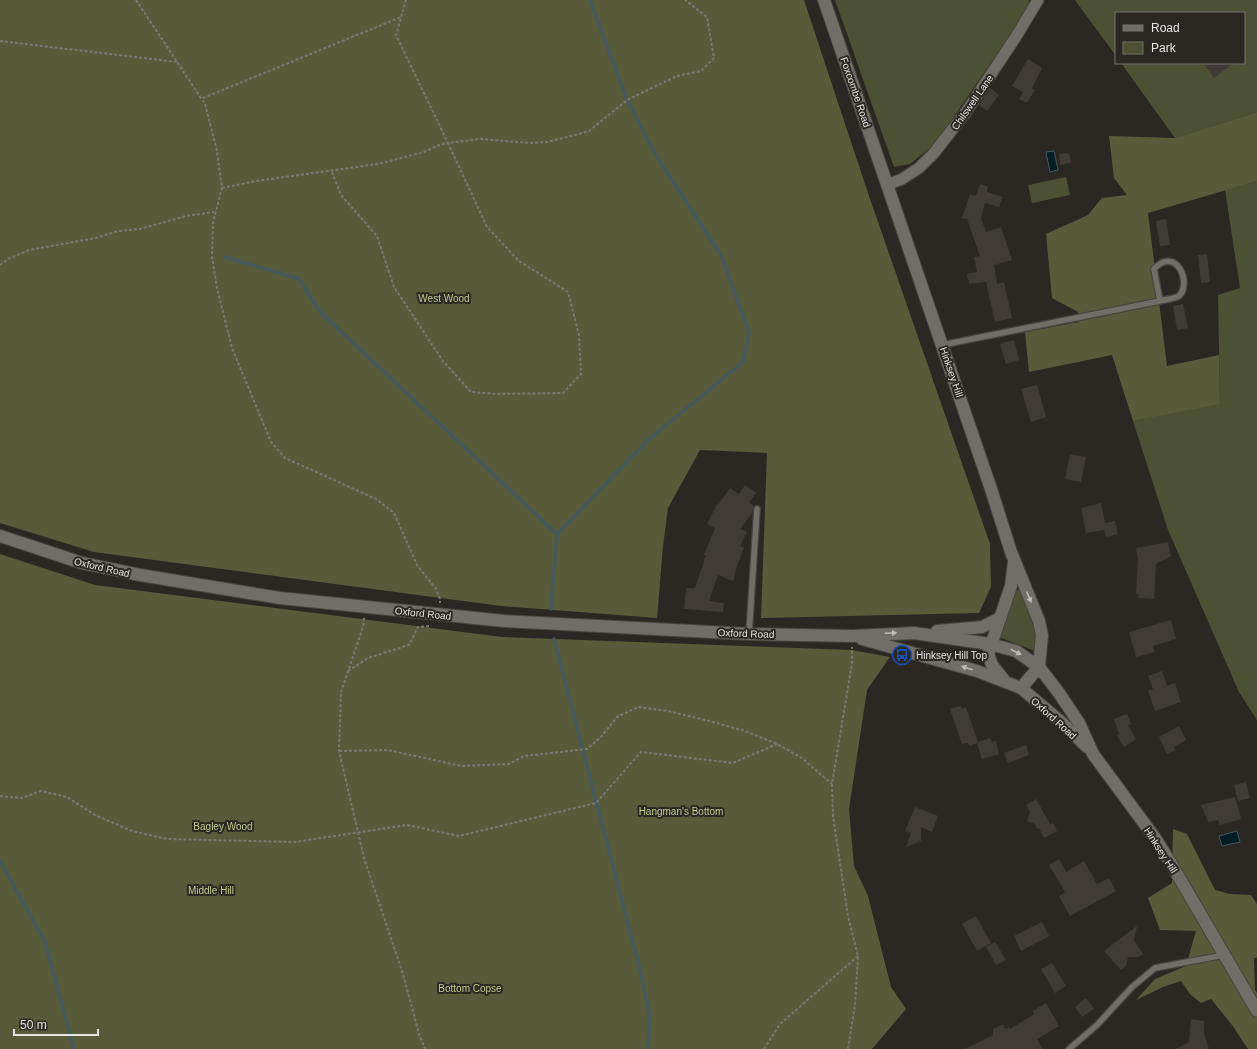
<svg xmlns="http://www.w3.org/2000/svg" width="1257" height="1049" viewBox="0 0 1257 1049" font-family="Helvetica,sans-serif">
  <rect width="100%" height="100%" fill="#2b2823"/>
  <g fill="#4d5134">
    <path d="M 835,0 L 1029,0 L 1026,12 L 935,144 L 910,164 L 894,167 Z"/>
    <path d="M 1075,0 L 1257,0 L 1257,112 L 1175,138 L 1121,63 L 1244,63 L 1244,13 L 1116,13 L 1116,56 Z"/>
    <path d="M 1066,177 L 1070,195 L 1032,203 L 1028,185 Z"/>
    <path d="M 1257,181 L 1257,720 L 1239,692 L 1168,530 L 1133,421 L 1220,403 L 1218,295 L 1240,288 L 1225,190 Z"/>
    <path d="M 1020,589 L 1035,631 L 1035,651 L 999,637 L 1014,591 Z"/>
  </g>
  <g fill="#575b3a">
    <path d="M 0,0 L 804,0 L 869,196 L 990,544 L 991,587 L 979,613 L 761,618 L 767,453 L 700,450 L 668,508 L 663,546 L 657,618 L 501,606 L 94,552 L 0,523 Z"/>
    <path d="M 1257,112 L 1257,181 L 1148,213 L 1167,366 L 1219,355 L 1220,404 L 1133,421 L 1112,355 L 1029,372 L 1025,332 L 1079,322 L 1078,312 L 1052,298 L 1046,234 L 1088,215 L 1102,198 L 1127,195 L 1114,178 L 1109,136 L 1175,138 Z"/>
    <path d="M 0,554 L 95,585 L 502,637 L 852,650 L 890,657 L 867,690 L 849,809 L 854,866 L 868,896 L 891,987 L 906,1009 L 872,1049 L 0,1049 Z"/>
    <path d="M 1173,829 L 1187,834 L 1215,890 L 1230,894 L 1251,895 L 1257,904 L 1257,958 L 1254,958 L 1255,990 L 1257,993 L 1257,1049 L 1248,1049 L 1232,1025 L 1211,999 L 1201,1003 L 1190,994 L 1181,981 L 1163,987 L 1136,1000 L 1155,979 L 1186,966 L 1196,931 L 1160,930 L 1148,898 L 1172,883 Z"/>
  </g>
  <g fill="#001e24" stroke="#45595d">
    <path d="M 1054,151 L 1058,170 L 1050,172 L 1046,152 Z"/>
    <path d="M 1237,831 L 1240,842 L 1222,846 L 1219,836 Z"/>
  </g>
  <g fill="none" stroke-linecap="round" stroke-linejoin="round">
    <g stroke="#45595d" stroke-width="3.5">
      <path d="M 225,257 L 299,279 L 320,312 L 557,534 L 551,609"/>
      <path d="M 557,534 L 649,439 L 743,362 L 749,333 L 722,257 L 654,152 L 627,100 L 590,0"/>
      <path d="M 554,639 L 640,970 L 650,1017 L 648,1049"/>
      <path d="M 0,861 L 45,942 L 74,1049"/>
    </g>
  </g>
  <g fill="#403b37">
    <path d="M 1028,59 L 1042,68 L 1032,88 L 1035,90 L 1027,103 L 1019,99 L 1023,92 L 1012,86 Z"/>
    <path d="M 1203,63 L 1234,63 L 1214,78 Z"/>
    <path d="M 990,88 L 999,95 L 987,111 L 979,105 Z"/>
    <path d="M 1069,153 L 1071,163 L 1060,165 L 1059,154 Z"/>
    <path d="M 980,184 L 988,187 L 987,192 L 1003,197 L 999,207 L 985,203 L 981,218 L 986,232 L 1001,227 L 1012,260 L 994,265 L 997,284 L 1004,282 L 1012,318 L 995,322 L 986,282 L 969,284 L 967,274 L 977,272 L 974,257 L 980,256 L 967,219 L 962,218 L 970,194 L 976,196 Z"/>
    <path d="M 1166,219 L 1170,245 L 1160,246 L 1156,221 Z"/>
    <path d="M 1207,254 L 1210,282 L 1201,283 L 1198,255 Z"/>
    <path d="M 1183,304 L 1188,328 L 1177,330 L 1173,306 Z"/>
    <path d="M 1014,340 L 1019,360 L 1006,364 L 1000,344 Z"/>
    <path d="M 1037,385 L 1046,417 L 1031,422 L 1021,389 Z"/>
    <path d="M 1070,454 L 1086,457 L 1081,482 L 1065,479 Z"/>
    <path d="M 745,485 L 756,493 L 749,503 L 754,506 L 753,512 L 740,529 L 747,532 L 740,546 L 744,548 L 735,571 L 736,571 L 733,581 L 718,575 L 709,601 L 724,603 L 723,612 L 684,609 L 686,588 L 695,588 L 706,555 L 704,555 L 715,528 L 707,524 L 717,504 L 718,505 L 730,488 L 739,494 Z"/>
    <path d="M 1101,503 L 1105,523 L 1115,521 L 1118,534 L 1106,537 L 1104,530 L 1086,533 L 1081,508 Z"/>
    <path d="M 1168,542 L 1171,556 L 1156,564 L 1154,599 L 1138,598 L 1139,594 L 1136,594 L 1138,559 L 1136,548 Z"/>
    <path d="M 1171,620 L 1176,639 L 1153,646 L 1155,652 L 1136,657 L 1129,632 Z"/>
    <path d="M 1162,671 L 1167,686 L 1175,683 L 1181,702 L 1155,711 L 1148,691 L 1153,689 L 1148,676 Z"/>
    <path d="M 961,706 L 962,709 L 966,707 L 978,742 L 990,738 L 992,742 L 996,741 L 999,754 L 982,759 L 977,743 L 969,746 L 968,743 L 962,744 L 950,709 Z"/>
    <path d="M 1127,714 L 1131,724 L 1128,725 L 1136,739 L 1124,747 L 1117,736 L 1119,734 L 1114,719 Z"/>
    <path d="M 1179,726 L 1186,740 L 1174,747 L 1175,750 L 1167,754 L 1159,737 Z"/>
    <path d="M 1026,745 L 1029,755 L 1008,763 L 1004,753 Z"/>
    <path d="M 1246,782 L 1250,798 L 1238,801 L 1234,785 Z"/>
    <path d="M 1235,797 L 1241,819 L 1220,825 L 1218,820 L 1208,822 L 1201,805 Z"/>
    <path d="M 1036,799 L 1050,824 L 1053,823 L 1057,831 L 1044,838 L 1039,828 L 1037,829 L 1035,824 L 1027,821 L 1030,812 L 1026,805 Z"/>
    <path d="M 915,807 L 938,816 L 932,832 L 921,827 L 921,841 L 906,847 L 911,833 L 905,831 Z"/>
    <path d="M 1059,859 L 1066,872 L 1084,861 L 1097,884 L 1109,878 L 1116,891 L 1070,916 L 1059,896 L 1065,892 L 1049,865 Z"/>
    <path d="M 976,916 L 991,943 L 977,951 L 962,924 Z"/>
    <path d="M 1042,922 L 1049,936 L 1021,951 L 1014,936 Z"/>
    <path d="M 1137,926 L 1134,941 L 1143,954 L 1138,957 L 1128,957 L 1126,966 L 1121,970 L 1104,951 Z"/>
    <path d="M 995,942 L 1006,960 L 996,965 L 986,947 Z"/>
    <path d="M 1052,963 L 1066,986 L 1055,993 L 1041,969 Z"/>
    <path d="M 1086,998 L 1094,1009 L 1082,1017 L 1075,1007 Z"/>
    <path d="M 1046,1003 L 1059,1026 L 1037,1039 L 1042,1049 L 965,1049 L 993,1035 L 993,1029 L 1003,1024 L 1005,1029 L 1009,1027 L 1010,1029 L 1034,1014 L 1033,1011 Z"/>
    <path d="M 1191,1019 L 1204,1021 L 1204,1034 L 1209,1049 L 1176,1049 L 1189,1042 Z"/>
  </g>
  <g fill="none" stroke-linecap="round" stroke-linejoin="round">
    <g stroke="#47443f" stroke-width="8">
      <g id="service">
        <path d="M 942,345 L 1160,301 C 1166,299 1174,299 1179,296 C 1192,284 1177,245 1154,269 L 1160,301"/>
        <path d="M 749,634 L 757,509"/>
        <path d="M 1069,1049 L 1097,1025 L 1132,987 L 1155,968 L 1224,955"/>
      </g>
    </g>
    <g stroke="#47443f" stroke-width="13">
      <path id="minor" d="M 887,185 L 902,179 L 919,168 L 934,153 L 966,112 L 1017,35 L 1038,0"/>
    </g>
    <g stroke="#47443f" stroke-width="14">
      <g id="tertiary">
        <path d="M 824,0 L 991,489 L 1011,552 L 1039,621 L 1042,635 L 1039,667 L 1021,688"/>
        <path d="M 0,536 L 82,563 L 140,575 L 280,598 L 504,621 L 749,634 L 853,636 L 914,633 L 990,644 L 1016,651 L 1039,667 L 1059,693 L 1079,723 L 1093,754 L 1155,838 L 1173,867 L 1257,1011"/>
        <path d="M 937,631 L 982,627 L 1000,618"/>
        <path d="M 862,639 L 977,671 L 1021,688 L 1060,721 L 1087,747"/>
        <path d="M 1004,680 L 992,665 L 988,654 L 1011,586 L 1014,562"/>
      </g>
    </g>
    <g stroke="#7b7874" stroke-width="2" stroke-dasharray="3 2" stroke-linecap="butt">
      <path d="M 136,0 L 205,104 L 217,151 L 222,188 L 213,222 L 212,257 L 217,288 L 232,348 L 271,442 L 285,458 L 376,499 L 394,513 L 417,565 L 436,589 L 440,599 L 440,603"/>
      <path d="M 0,41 L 177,62"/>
      <path d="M 203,98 L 401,17"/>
      <path d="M 332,172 L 341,195 L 377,236 L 394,287 L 443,361 L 471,392 L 497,394 L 563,393 L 581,374 L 579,335 L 568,292 L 519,261 L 487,227 L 448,143 L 481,139 L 530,143 L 547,142 L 575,135 L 589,131 L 627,100 L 677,76 L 701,71 L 714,58 L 707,17 L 685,0"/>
      <path d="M 222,188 L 256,181 L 378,164 L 424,152 L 441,144 L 448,143 L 396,35 L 406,0"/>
      <path d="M 0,265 L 8,259 L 29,250 L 96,238 L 118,231 L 140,229 L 186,216 L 214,212"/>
      <path d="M 364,618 L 363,627 L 341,692 L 339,751 L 364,858 L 403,974 L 419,1034 L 425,1049"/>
      <path d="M 348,671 L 368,658 L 409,645 L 418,627 L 430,626"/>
      <path d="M 339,751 L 388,750 L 461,766 L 509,764 L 524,756 L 587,749 L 601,737 L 617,717 L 638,707 L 668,711 L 713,722 L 745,731 L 777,744 L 802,758 L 832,784"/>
      <path d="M 0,796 L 22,798 L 41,791 L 67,797 L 95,815 L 132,831 L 167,839 L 295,842 L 407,825 L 459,836 L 596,803 L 641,752 L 733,763 L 777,744"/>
      <path d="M 764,1049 L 780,1024 L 858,956"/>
      <path d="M 848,1049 L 855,1005 L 858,956 L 848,916 L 833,816 L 832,784 L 852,663 L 852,647"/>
    </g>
    <use href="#service" stroke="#716d67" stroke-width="5.5"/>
    <use href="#minor" stroke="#716d67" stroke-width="11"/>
    <use href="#tertiary" stroke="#716d67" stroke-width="12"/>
  </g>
  <defs><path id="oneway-solid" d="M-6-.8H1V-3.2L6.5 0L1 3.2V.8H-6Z"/></defs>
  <g fill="#bebab6">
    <use href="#oneway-solid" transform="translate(1029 597) rotate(67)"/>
    <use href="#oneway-solid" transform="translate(891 633) rotate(-2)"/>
    <use href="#oneway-solid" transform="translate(1016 652) rotate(28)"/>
    <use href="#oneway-solid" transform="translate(967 668) rotate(-163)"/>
  </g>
  <defs>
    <g id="bus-ring" transform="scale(1)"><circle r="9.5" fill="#2b2823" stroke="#1a4fb4" stroke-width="1.5"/><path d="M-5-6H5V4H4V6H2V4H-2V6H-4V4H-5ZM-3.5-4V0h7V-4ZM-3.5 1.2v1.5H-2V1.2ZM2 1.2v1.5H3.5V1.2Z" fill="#1a4fb4"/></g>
  </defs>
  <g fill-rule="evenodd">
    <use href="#bus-ring" x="902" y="655"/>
  </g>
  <g text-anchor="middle" stroke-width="4" stroke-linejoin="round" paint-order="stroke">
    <g font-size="10" fill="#e7e4e1" stroke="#2b2823">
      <text transform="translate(856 92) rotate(71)" y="4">Foxcombe Road</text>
      <text transform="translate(972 102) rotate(-55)" y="4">Chilswell Lane</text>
      <text transform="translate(952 372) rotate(71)" y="4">Hinksey Hill</text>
      <text transform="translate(102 567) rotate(13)" y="4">Oxford Road</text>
      <text transform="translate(423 613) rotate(6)" y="4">Oxford Road</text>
      <text transform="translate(746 633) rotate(2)" y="4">Oxford Road</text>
      <text transform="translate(1054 718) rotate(42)" y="4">Oxford Road</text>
      <text transform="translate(1161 850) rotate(57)" y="4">Hinksey Hill</text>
    </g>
    <g font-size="10" fill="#c5cd91" stroke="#2b2823">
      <text x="444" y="302">West Wood</text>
      <text x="681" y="815">Hangman's Bottom</text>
      <text x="223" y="830">Bagley Wood</text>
      <text x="211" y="894">Middle Hill</text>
      <text x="470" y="992">Bottom Copse</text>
    </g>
    <g font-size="10" fill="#e7e4e1" stroke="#2b2823" text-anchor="start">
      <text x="916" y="659">Hinksey Hill Top</text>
    </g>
  </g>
  <rect x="1115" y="12" width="130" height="52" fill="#2b2823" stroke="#76736f"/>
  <rect x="1123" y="25" width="20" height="6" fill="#716d67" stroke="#76736f"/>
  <text x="1151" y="32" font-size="12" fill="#e7e4e1">Road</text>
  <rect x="1123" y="42" width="20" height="12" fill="#4d5134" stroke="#76736f"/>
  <text x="1151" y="52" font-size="12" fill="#e7e4e1">Park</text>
  <path d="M14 1029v6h84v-6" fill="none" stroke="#e7e4e1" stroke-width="2"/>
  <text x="20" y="1029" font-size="12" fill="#e7e4e1" stroke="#2b2823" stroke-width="3" paint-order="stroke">50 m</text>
</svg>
